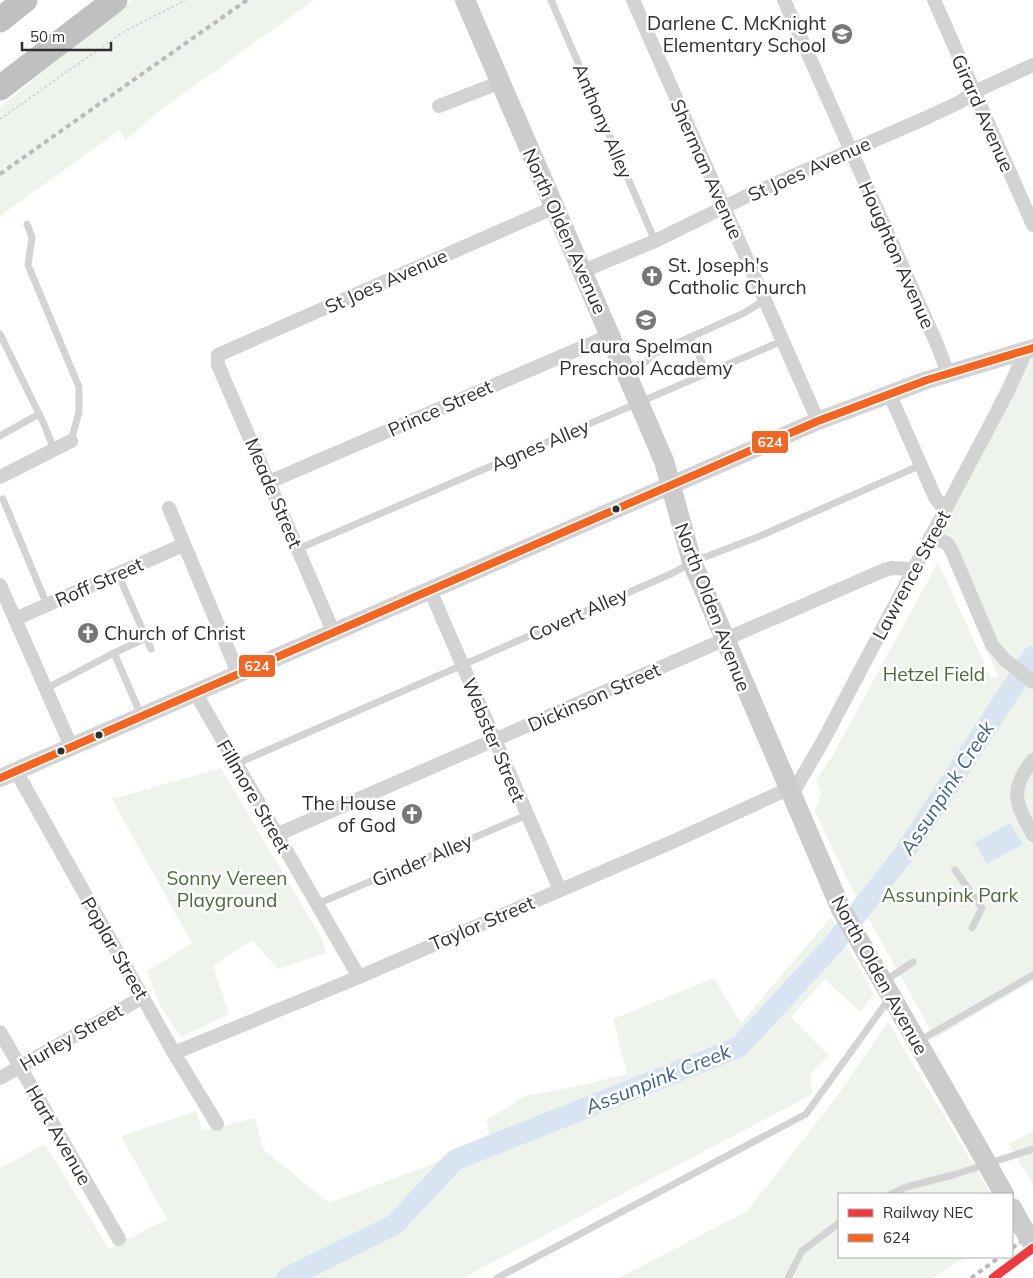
<svg xmlns="http://www.w3.org/2000/svg" width="1033" height="1278" viewBox="0 0 1033 1278" font-family="Mulish,sans-serif">
  <rect width="100%" height="100%" fill="#fff"/>
  <g fill="#eef4eb">
    <path d="M 132,0 L 314,0 L 159,111 L 125,141 L 120,130 L 0,216 L 0,107 Z"/>
    <path d="M 1033,347 L 1033,981 L 935,1038 L 852,889 L 815,812 L 821,793 L 816,780 L 833,755 L 938,562 L 991,678 L 998,676 L 934,529 L 1017,352 Z"/>
    <path d="M 221,768 L 322,939 L 326,953 L 278,969 L 252,940 L 213,966 L 229,1014 L 181,1037 L 160,1006 L 147,971 L 192,943 L 112,799 Z"/>
    <path d="M 831,917 L 874,994 L 860,1012 L 825,979 L 791,1017 L 829,1056 L 810,1074 L 813,1094 L 463,1278 L 0,1278 L 0,1168 L 45,1144 L 109,1249 L 167,1219 L 121,1136 L 196,1111 L 202,1131 L 255,1118 L 263,1149 L 329,1203 L 430,1165 L 489,1134 L 487,1120 L 525,1096 L 578,1086 L 627,1074 L 613,1019 L 714,978 L 741,1023 Z"/>
    <path d="M 888,1022 L 991,1194 L 839,1194 L 839,1257 L 966,1257 L 933,1278 L 619,1278 L 747,1211 L 835,1099 Z"/>
    <path d="M 1033,1131 L 1033,1185 L 1009,1144 Z"/>
  </g>
  <path fill="#d8e4f1" d="M 1010,823 L 1023,844 L 987,864 L 975,843 Z"/>
  <g fill="none" stroke-linecap="round" stroke-linejoin="round">
    <path stroke="#d8e4f1" stroke-width="21" d="M 287,1278 L 394,1225 L 455,1160 L 739,1047 L 833,945 L 903,855 L 1033,656"/>
    <path stroke="#d3d3d3" stroke-width="2" stroke-dasharray="2.5 2.5" stroke-linecap="butt" d="M 0,119 L 125,31 L 186,0"/>
    <g stroke="#d3d3d3" stroke-width="7">
      <path d="M 551,0 L 655,241"/>
      <path d="M 27,224 L 32,237 L 28,265 L 79,387 L 79,412 L 71,441"/>
      <path d="M 0,334 L 44,424 L 54,450"/>
      <path d="M 690,337 L 702,362"/>
      <path d="M 626,370 L 646,362 L 653,354 L 744,313 L 765,300"/>
      <path d="M 0,436 L 39,414"/>
      <path d="M 3,499 L 47,605"/>
      <path d="M 298,549 L 782,341"/>
      <path d="M 118,574 L 151,649"/>
      <path d="M 114,653 L 146,638"/>
      <path d="M 45,689 L 114,653 L 141,715"/>
      <path d="M 236,764 L 673,573 L 692,562 L 760,536 L 921,465"/>
      <path d="M 955,870 L 982,908 L 972,928"/>
      <path d="M 317,904 L 527,815"/>
      <path d="M 885,981 L 913,962"/>
      <path d="M 919,1041 L 1033,975"/>
      <path d="M 891,1194 L 906,1187 L 953,1175 L 1033,1149"/>
      <path d="M 497,1278 L 806,1114 L 889,999"/>
      <path d="M 788,1278 L 802,1251 L 839,1223"/>
    </g>
    <g stroke="#d3d3d3" stroke-width="14">
      <path d="M 633,0 L 818,421"/>
      <path d="M 784,0 L 936,342 L 948,373"/>
      <path d="M 934,0 L 1033,225"/>
      <path d="M 439,106 L 501,82"/>
      <path d="M 583,271 L 655,241 L 749,195 L 928,117 L 960,102 L 974,92 L 1033,65"/>
      <path d="M 889,393 L 935,497 L 945,511"/>
      <path d="M 0,477 L 71,441"/>
      <path d="M 269,482 L 611,335"/>
      <path d="M 169,508 L 238,673"/>
      <path d="M 930,537 L 947,543 L 952,551 L 992,645 L 1005,660 L 1033,682"/>
      <path d="M 0,585 L 71,746"/>
      <path d="M 430,590 L 560,890"/>
      <path d="M 15,619 L 183,545"/>
      <path d="M 333,631 L 218,365 L 218,355 L 555,207"/>
      <path d="M 195,692 L 359,977"/>
      <path d="M 1033,760 C 1008,791 1016,803 1033,835"/>
      <path d="M 16,771 L 174,1053 L 217,1124"/>
      <path d="M 791,796 L 823,741 L 1008,391 L 1026,351"/>
      <path d="M 276,835 L 882,571 L 892,568 L 914,569"/>
      <path d="M 0,1032 L 119,1239"/>
      <path d="M 174,1053 L 359,977 L 672,842 L 788,789"/>
      <path d="M 0,1078 L 143,997"/>
    </g>
    <path stroke="#d3d3d3" stroke-width="18" d="M 0,778 L 818,421 L 927,380 L 1033,348"/>
    <g stroke="#ccc" stroke-width="20">
      <path d="M 465,0 L 664,461 L 692,562 L 841,909 L 980,1151"/>
      <path d="M 992,1173 L 1004,1194"/>
      <path d="M 1012,1208 L 1023,1228"/>
    </g>
    <g stroke="#c0c0c0" stroke-width="25">
      <path d="M 0,20 L 25,0"/>
      <path d="M 0,88 L 115,0"/>
    </g>
    <g stroke="#bababa" stroke-width="4" stroke-dasharray="5 4" stroke-linecap="butt">
      <path d="M 0,174 L 247,0"/>
      <path d="M 1012,1248 L 1033,1233"/>
      <path d="M 971,1278 L 1000,1257"/>
    </g>
    <g stroke="#ccc" stroke-width="20">
      <path d="M 980,1151 L 992,1173"/>
      <path d="M 1023,1228 L 1033,1244"/>
    </g>
    <g stroke="#fff" stroke-width="11">
      <path id="bus-1" d="M 0,778 L 818,421 L 927,380 L 1033,348"/>
    </g>
    <use href="#bus-1" stroke="#f26522" stroke-width="8"/>
    <g stroke="#fff" stroke-width="12">
      <path id="rail-1" d="M 993,1278 L 1033,1248"/>
    </g>
    <use href="#rail-1" stroke="#ee3a41" stroke-width="9"/>
  </g>
  <defs>
    <g id="school-disc" transform="scale(1.125)"><circle r="9.5" fill="#777" stroke="#fff"/><path d="M0-5L7-2L0 1L-7-2ZM-4 1L0 2.5L4 1V4Q0 6-4 4Z" fill="#fff"/></g>
    <g id="church-disc" transform="scale(1.125)"><circle r="9.5" fill="#777" stroke="#fff"/><path d="M-1.2-6h2.4v3.5h3.3v2.4h-3.3V6h-2.4V-.1h-3.3v-2.4h3.3Z" fill="#fff"/></g>
  </defs>
  <g fill-rule="evenodd">
    <use href="#school-disc" x="842" y="34"/>
    <use href="#church-disc" x="652" y="276"/>
    <use href="#school-disc" x="646" y="320"/>
    <use href="#church-disc" x="88" y="633"/>
    <use href="#church-disc" x="412" y="814"/>
  </g>
  <g fill="#2e2e2e" stroke="#fff" stroke-width="2">
    <circle cx="616" cy="509" r="4.5"/>
    <circle cx="99" cy="735" r="4.5"/>
    <circle cx="61" cy="751" r="4.5"/>
  </g>
  <g text-anchor="middle" stroke-width="5" stroke-linejoin="round" paint-order="stroke">
    <g font-size="19" fill="#2e2e2e" stroke="#fff" text-anchor="end">
      <text x="826" y="30">Darlene C. McKnight<tspan x="826" dy="22">Elementary School</tspan></text>
      <text x="668" y="272" text-anchor="start">St. Joseph's<tspan x="668" dy="22">Catholic Church</tspan></text>
      <text x="646" y="353" text-anchor="middle">Laura Spelman<tspan x="646" dy="22">Preschool Academy</tspan></text>
      <text x="104" y="640" text-anchor="start">Church of Christ</text>
      <text x="396" y="810">The House<tspan x="396" dy="22">of God</tspan></text>
    </g>
    <g font-size="19" fill="#2e2e2e" stroke="#fff">
      <text transform="translate(983 113) rotate(66)" y="7">Girard Avenue</text>
      <text transform="translate(603 121) rotate(67)" y="7">Anthony Alley</text>
      <text transform="translate(707 169) rotate(66)" y="7">Sherman Avenue</text>
      <text transform="translate(809 169) rotate(-24)" y="7">St Joes Avenue</text>
      <text transform="translate(565 231) rotate(66)" y="7">North Olden Avenue</text>
      <text transform="translate(897 255) rotate(66)" y="7">Houghton Avenue</text>
      <text transform="translate(386 281) rotate(-24)" y="7">St Joes Avenue</text>
      <text transform="translate(440 408) rotate(-24)" y="7">Prince Street</text>
      <text transform="translate(540 445) rotate(-23)" y="7">Agnes Alley</text>
      <text transform="translate(274 493) rotate(67)" y="7">Meade Street</text>
      <text transform="translate(911 575) rotate(-62)" y="7">Lawrence Street</text>
      <text transform="translate(99 582) rotate(-24)" y="7">Roff Street</text>
      <text transform="translate(713 607) rotate(69)" y="7">North Olden Avenue</text>
      <text transform="translate(578 614) rotate(-24)" y="7">Covert Alley</text>
      <text transform="translate(594 697) rotate(-24)" y="7">Dickinson Street</text>
      <text transform="translate(494 740) rotate(67)" y="7">Webster Street</text>
      <text transform="translate(254 796) rotate(60)" y="7">Fillmore Street</text>
      <text transform="translate(422 860) rotate(-23)" y="7">Ginder Alley</text>
      <text transform="translate(482 923) rotate(-23)" y="7">Taylor Street</text>
      <text transform="translate(115 948) rotate(60)" y="7">Poplar Street</text>
      <text transform="translate(880 975) rotate(61)" y="7">North Olden Avenue</text>
      <text transform="translate(71 1037) rotate(-30)" y="7">Hurley Street</text>
      <text transform="translate(59 1135) rotate(60)" y="7">Hart Avenue</text>
    </g>
    <g font-size="19" fill="#4a693c" stroke="#fff">
      <text x="934" y="681">Hetzel Field</text>
      <text x="227" y="885">Sonny Vereen<tspan x="227" dy="22">Playground</tspan></text>
      <text x="950" y="902">Assunpink Park</text>
    </g>
    <g font-size="20" font-style="italic" fill="#3d628f" stroke="#fff">
      <text transform="translate(947 788) rotate(-57)" y="7">Assunpink Creek</text>
      <text transform="translate(658 1079) rotate(-22)" y="7">Assunpink Creek</text>
    </g>
  </g>
  <g stroke="#fff" stroke-width="2">
    <rect x="751" y="430" width="38" height="24" rx="5" fill="#f26522"/>
    <rect x="238" y="654" width="38" height="24" rx="5" fill="#f26522"/>
  </g>
  <g font-size="14" text-anchor="middle" font-weight="bold" fill="#fff">
    <text x="770" y="447">624</text>
    <text x="257" y="671">624</text>
  </g>
  <rect x="838" y="1193" width="175" height="65" fill="#ffffff" stroke="#ababab"/>
  <rect x="848" y="1209" width="25" height="8" fill="#ee3a41" stroke="#ababab"/>
  <text x="883" y="1218" font-size="15" fill="#2e2e2e">Railway NEC</text>
  <rect x="848" y="1234" width="25" height="8" fill="#f26522" stroke="#ababab"/>
  <text x="883" y="1243" font-size="15" fill="#2e2e2e">624</text>
  <path d="M22 42v8h89v-8" fill="none" stroke="#2e2e2e" stroke-width="2.5"/>
  <text x="30" y="42" font-size="15" fill="#2e2e2e" stroke="#ffffff" stroke-width="4" paint-order="stroke">50 m</text>
</svg>
